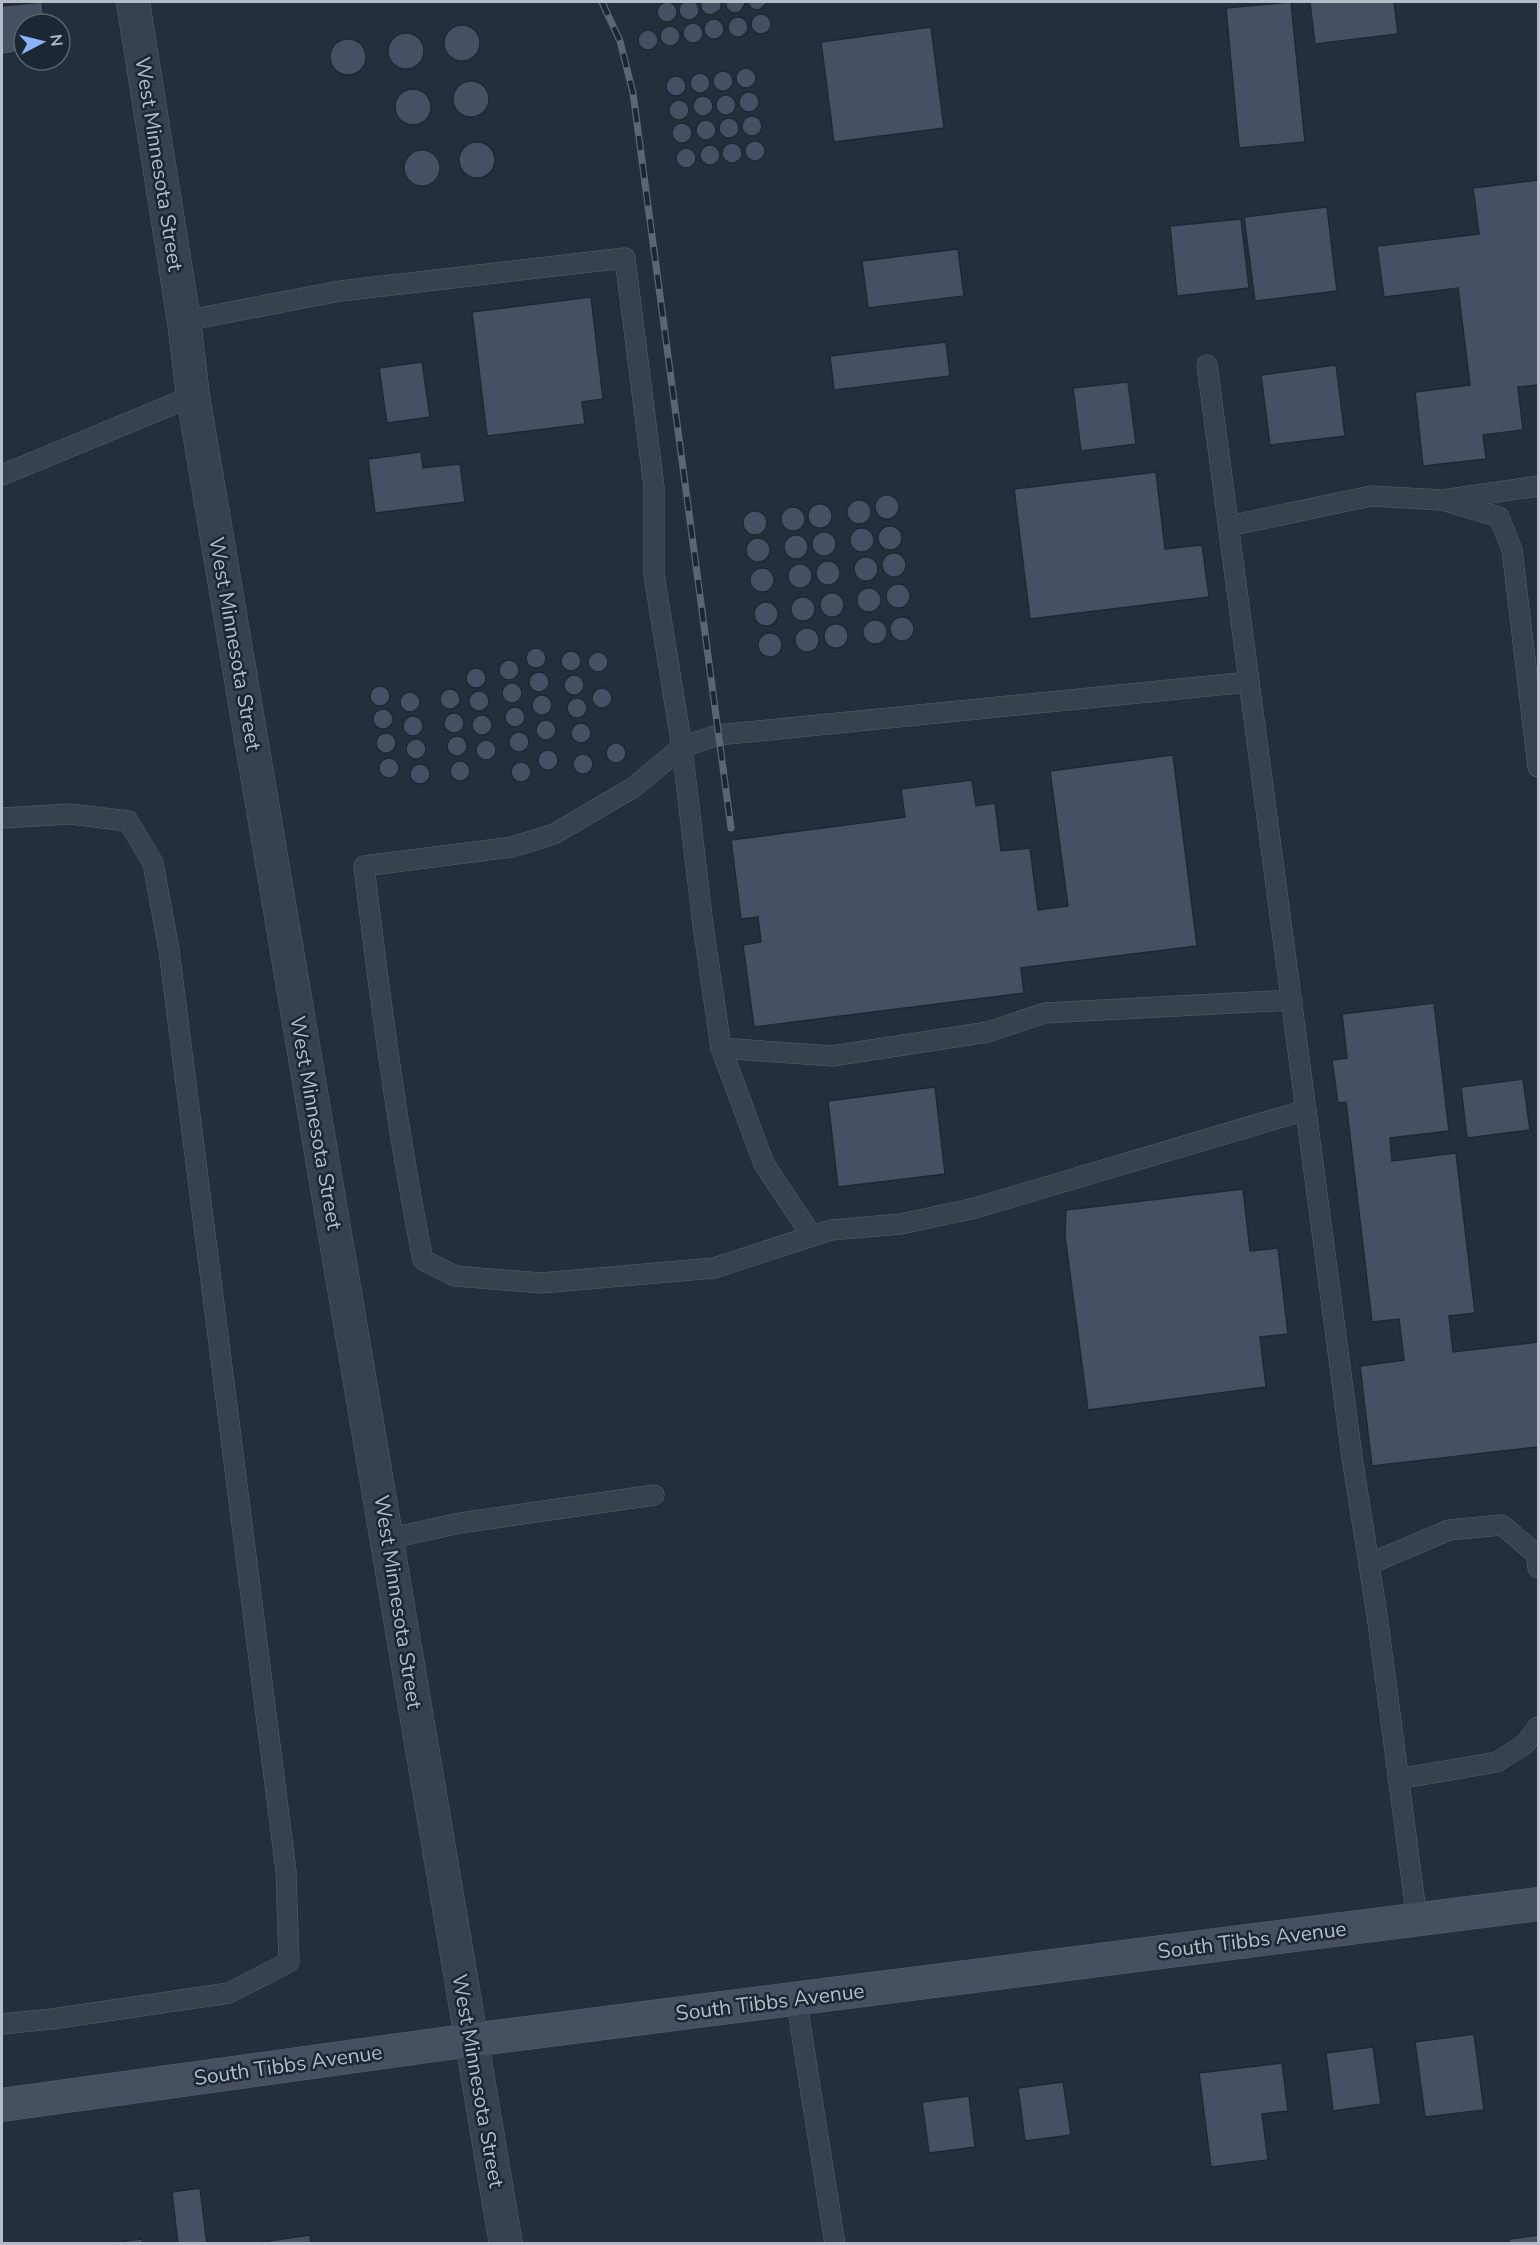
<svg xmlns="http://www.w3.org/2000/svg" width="1540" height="2245" viewBox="0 0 1540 2245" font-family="'Nunito Sans',sans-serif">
  <rect width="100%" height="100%" fill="#242f3e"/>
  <g fill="#455162" stroke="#1f2835" stroke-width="1.5">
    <circle cx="689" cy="10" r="10"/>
    <circle cx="667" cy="12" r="10"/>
    <path d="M 42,2 L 45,24 L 24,24 L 24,51 L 2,55 L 2,6 Z"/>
    <path d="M 701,2 L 721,2 L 721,9 L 712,15 L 706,14 L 701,9 Z"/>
    <path d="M 725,2 L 745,2 L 745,4 L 740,12 L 733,13 L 727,9 Z"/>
    <path d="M 747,2 L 768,2 L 759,10 L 752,9 Z"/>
    <path d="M 1291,2 L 1305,142 L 1239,148 L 1226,8 Z"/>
    <path d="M 1310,2 L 1394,2 L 1398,34 L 1315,44 Z"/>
    <circle cx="761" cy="24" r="10"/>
    <circle cx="738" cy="27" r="10"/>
    <circle cx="714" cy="29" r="10"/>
    <circle cx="693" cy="33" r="10"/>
    <circle cx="462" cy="43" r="18"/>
    <circle cx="670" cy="36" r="10"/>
    <path d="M 931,27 L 944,128 L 834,142 L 821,42 Z"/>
    <circle cx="648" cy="40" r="10"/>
    <circle cx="406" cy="51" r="18"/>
    <circle cx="348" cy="57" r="18"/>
    <circle cx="746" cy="78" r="10"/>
    <circle cx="723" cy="81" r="10"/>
    <circle cx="700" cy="83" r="10"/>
    <circle cx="676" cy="86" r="10"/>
    <circle cx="471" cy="99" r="18"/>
    <circle cx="413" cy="107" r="18"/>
    <circle cx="749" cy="102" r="10"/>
    <circle cx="726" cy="105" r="10"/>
    <circle cx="703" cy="106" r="10"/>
    <circle cx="679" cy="110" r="10"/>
    <circle cx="752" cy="126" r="10"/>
    <circle cx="729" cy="128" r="10"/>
    <circle cx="706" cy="130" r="10"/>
    <circle cx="682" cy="133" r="10"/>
    <circle cx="755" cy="151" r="10"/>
    <circle cx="477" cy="160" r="18"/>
    <circle cx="732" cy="153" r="10"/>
    <circle cx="710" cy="155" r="10"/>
    <circle cx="686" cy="158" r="10"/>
    <circle cx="422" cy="168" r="18"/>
    <path d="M 1538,180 L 1538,385 L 1518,387 L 1523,430 L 1483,435 L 1486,459 L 1423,466 L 1415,392 L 1470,385 L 1458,288 L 1384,297 L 1377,246 L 1479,234 L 1473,188 Z"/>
    <path d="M 1327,207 L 1337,291 L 1255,301 L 1244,217 Z"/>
    <path d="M 1241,219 L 1249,288 L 1177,296 L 1170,226 Z"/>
    <path d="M 958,249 L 964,296 L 868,308 L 862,261 Z"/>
    <path d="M 591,297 L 603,399 L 582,402 L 585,424 L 487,436 L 472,312 Z"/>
    <path d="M 946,342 L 950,376 L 834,390 L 830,356 Z"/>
    <path d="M 422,362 L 430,417 L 387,423 L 379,368 Z"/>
    <path d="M 1336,365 L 1345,436 L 1270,445 L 1261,375 Z"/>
    <path d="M 1128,382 L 1136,444 L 1081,451 L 1073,388 Z"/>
    <path d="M 421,452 L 423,468 L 460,464 L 465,502 L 375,513 L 368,459 Z"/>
    <path d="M 1156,472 L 1165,549 L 1202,545 L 1209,597 L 1030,619 L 1014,489 Z"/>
    <circle cx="887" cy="507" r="12"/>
    <circle cx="859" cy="512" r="12"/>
    <circle cx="820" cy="516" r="12"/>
    <circle cx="793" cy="519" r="12"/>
    <circle cx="755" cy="523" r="12"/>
    <circle cx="890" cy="538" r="12"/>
    <circle cx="862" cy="540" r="12"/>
    <circle cx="824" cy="544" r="12"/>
    <circle cx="796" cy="547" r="12"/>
    <circle cx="758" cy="550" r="12"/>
    <circle cx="894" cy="565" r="12"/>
    <circle cx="866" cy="569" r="12"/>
    <circle cx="828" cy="573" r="12"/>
    <circle cx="800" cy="576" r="12"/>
    <circle cx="762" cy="580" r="12"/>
    <circle cx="898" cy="596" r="12"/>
    <circle cx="869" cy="600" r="12"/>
    <circle cx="832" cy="605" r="12"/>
    <circle cx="803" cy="609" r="12"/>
    <circle cx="766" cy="614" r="12"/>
    <circle cx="902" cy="629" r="12"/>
    <circle cx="875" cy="632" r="12"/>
    <circle cx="836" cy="636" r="12"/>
    <circle cx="807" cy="640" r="12"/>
    <circle cx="770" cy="645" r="12"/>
    <circle cx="536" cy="658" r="10"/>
    <circle cx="571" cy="661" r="10"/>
    <circle cx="598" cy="662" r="10"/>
    <circle cx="509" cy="670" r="10"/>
    <circle cx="476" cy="678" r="10"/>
    <circle cx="539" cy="682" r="10"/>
    <circle cx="574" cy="685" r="10"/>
    <circle cx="512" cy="693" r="10"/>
    <circle cx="380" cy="696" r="10"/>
    <circle cx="602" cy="698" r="10"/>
    <circle cx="450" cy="699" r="10"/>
    <circle cx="479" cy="701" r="10"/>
    <circle cx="410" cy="702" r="10"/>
    <circle cx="542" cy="705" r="10"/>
    <circle cx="577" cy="708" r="10"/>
    <circle cx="515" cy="717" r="10"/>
    <circle cx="383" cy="719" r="10"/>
    <circle cx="454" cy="723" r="10"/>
    <circle cx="482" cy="725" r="10"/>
    <circle cx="413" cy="726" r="10"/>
    <circle cx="546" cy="730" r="10"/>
    <circle cx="581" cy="733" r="10"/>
    <circle cx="519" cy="742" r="10"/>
    <circle cx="386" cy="743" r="10"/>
    <circle cx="457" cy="746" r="10"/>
    <circle cx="416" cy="749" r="10"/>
    <circle cx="486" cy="750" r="10"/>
    <circle cx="616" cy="753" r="10"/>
    <circle cx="548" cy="760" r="10"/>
    <circle cx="583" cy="764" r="10"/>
    <path d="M 1173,755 L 1197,946 L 1021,968 L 1024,993 L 754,1027 L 743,945 L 761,942 L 758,917 L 741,919 L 731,840 L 905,817 L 901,789 L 972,780 L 976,806 L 995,803 L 1001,851 L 1030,848 L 1038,910 L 1068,906 L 1050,771 Z"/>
    <circle cx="389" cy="768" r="10"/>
    <circle cx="460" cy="771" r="10"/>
    <circle cx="521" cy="772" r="10"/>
    <circle cx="420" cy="774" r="10"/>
    <path d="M 1434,1003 L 1449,1131 L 1390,1138 L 1392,1161 L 1456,1153 L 1475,1313 L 1449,1316 L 1453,1352 L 1538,1342 L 1538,1447 L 1372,1466 L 1360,1366 L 1404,1360 L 1399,1319 L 1372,1322 L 1346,1102 L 1338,1103 L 1332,1060 L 1347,1058 L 1342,1014 Z"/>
    <path d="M 1523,1079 L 1530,1130 L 1467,1138 L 1461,1087 Z"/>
    <path d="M 935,1087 L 945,1174 L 838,1187 L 828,1101 Z"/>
    <path d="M 1243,1189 L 1250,1251 L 1278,1248 L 1288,1334 L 1260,1337 L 1266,1387 L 1088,1410 L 1065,1236 L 1066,1210 Z"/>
    <path d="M 1474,2034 L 1484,2110 L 1425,2117 L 1415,2042 Z"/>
    <path d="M 1373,2047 L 1381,2104 L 1333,2111 L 1326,2053 Z"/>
    <path d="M 1282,2063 L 1288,2111 L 1262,2114 L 1268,2160 L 1211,2167 L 1199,2073 Z"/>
    <path d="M 1063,2082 L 1071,2135 L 1025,2141 L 1018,2088 Z"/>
    <path d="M 969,2096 L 975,2147 L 929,2153 L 922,2102 Z"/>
    <path d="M 200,2188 L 207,2244 L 178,2244 L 172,2192 Z"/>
    <path d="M 310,2235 L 311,2244 L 249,2244 Z"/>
    <path d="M 1538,2235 L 1538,2244 L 1509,2244 L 1509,2239 Z"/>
    <path d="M 142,2239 L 143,2244 L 102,2244 Z"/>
  </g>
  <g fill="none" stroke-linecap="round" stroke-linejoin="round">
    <g stroke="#565f6c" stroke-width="21">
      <g id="service">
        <path d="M 184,321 L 340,291 L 625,258 L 654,487 L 654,575 L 682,747 L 703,925 L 721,1048 L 832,1056 L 988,1032 L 1045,1013 L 1292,1000"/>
        <path d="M 1207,365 L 1352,1457 L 1377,1615 L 1417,1919"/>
        <path d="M 2,475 L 193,396"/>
        <path d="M 1449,499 L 1538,486"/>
        <path d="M 1229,526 L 1371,496 L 1442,500 L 1499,517 L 1512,550 L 1538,767"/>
        <path d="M 1249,682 L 718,735 L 682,747 L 634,787 L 554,834 L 512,847 L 364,866 C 380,998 397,1130 423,1260 L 455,1276 L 541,1283 L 714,1268 L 831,1230 L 901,1224 L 975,1208 L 1306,1110"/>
        <path d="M 2,818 L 70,814 L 128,821 L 153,863 L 169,950 L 286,1871 L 289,1962 L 229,1993 L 52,2019 L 2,2024"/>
        <path d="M 721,1048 L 764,1164 L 812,1236"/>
        <path d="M 387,1539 L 460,1523 L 654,1495"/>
        <path d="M 1369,1564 L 1449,1530 L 1502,1525 L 1536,1554 L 1538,1568"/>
        <path d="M 1398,1779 L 1497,1762 L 1525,1744 L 1538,1727"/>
        <path d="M 796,1998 L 835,2244"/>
      </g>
    </g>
    <g stroke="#565f6c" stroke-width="34">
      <path id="tertiary" d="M 133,2 L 184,321 L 193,396 L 506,2244"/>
    </g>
    <g stroke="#565f6c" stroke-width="34">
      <path id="secondary" d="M 2,2105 L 471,2040 L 1538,1904"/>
    </g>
    <use href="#service" stroke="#38414e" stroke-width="20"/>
    <use href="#tertiary" stroke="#38414e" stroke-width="33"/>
    <use href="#secondary" stroke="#465061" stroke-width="33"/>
    <g stroke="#5a6575" stroke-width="7">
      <path id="rail" d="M 602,2 L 620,41 L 633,93 L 731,828"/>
    </g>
    <use href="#rail" stroke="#1d2633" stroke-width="4.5" stroke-dasharray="14" stroke-linecap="butt"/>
  </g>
  <g text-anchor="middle" stroke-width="5" stroke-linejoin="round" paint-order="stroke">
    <g font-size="21" fill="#b4bcc9" stroke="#1d2633">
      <text transform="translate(159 164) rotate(81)" y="7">West Minnesota Street</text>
      <text transform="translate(235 644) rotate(80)" y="7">West Minnesota Street</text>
      <text transform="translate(316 1123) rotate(80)" y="7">West Minnesota Street</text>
      <text transform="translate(398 1602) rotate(81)" y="7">West Minnesota Street</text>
      <text transform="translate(1252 1940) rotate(-7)" y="7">South Tibbs Avenue</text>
      <text transform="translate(770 2002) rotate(-7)" y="7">South Tibbs Avenue</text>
      <text transform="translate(288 2065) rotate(-8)" y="7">South Tibbs Avenue</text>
      <text transform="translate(478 2081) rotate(80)" y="7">West Minnesota Street</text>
    </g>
  </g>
  <rect width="1540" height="2245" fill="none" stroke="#b4bcc9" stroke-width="6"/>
  <g transform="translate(42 42) rotate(83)"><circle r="28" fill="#1d2633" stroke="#59626f" stroke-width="1.5"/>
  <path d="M0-4.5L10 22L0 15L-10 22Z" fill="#8ab4f8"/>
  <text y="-9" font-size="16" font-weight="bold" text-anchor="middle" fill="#b4bcc9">N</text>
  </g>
</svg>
